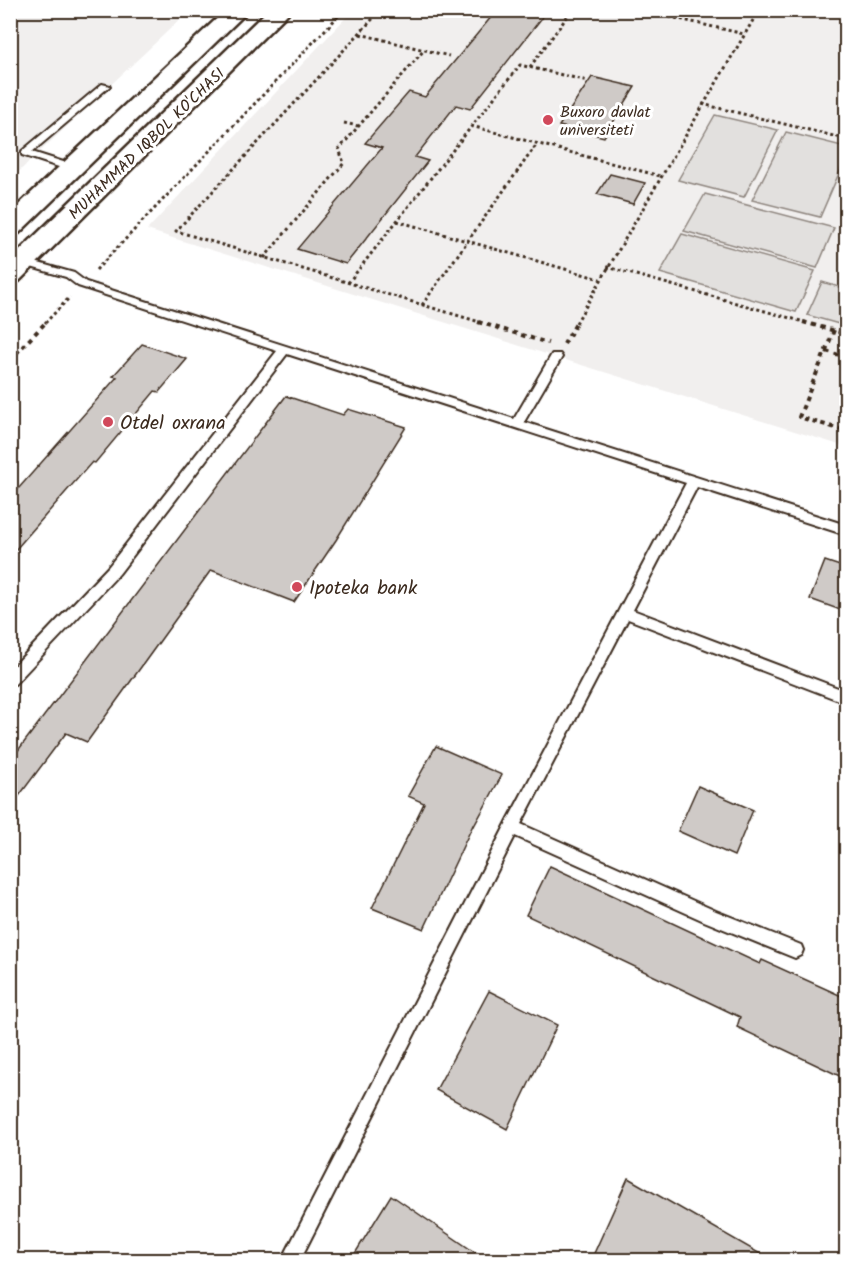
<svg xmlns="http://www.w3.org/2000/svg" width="857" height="1271" viewBox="0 0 857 1271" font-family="Kalam,sans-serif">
  <rect width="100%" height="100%" fill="#fff"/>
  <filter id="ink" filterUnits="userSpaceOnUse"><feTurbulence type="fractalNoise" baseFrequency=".0167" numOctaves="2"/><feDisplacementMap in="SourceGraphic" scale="12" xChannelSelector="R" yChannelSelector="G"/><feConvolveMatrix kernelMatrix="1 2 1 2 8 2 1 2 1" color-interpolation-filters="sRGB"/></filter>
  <g filter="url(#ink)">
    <g fill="#f1efee">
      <path d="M 11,11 L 189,11 L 11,179 Z"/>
      <path d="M 352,11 L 846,11 L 846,447 L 147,230 Z"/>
    </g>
    <g fill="#e2e0de" stroke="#8e857e" stroke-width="1.5">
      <path d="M 715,115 L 778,130 L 744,197 L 678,180 Z"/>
      <path d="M 786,132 L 846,147 L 846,157 L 820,217 L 752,200 Z"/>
      <path d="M 705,194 L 834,228 L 817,268 L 684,231 Z"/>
      <path d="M 682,234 L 815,271 L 796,312 L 660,273 Z"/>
      <path d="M 822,282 L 846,289 L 846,326 L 807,315 Z"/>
    </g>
    <g fill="#cfcac7" stroke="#3b2a1e" stroke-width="1.5">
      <path d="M 497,10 L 548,10 L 470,109 L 456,105 L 415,157 L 428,161 L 346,264 L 297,249 L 382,148 L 365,143 L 409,92 L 425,97 Z"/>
      <path d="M 592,77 L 635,87 L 604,137 L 559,126 Z"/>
      <path d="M 610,174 L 645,183 L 633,204 L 597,194 Z"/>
      <path d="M 142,344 L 187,359 L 159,392 L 155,391 L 95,463 L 92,462 L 10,556 L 10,498 L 117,377 L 113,376 Z"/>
      <path d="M 286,396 L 343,415 L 348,409 L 406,427 L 336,540 L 294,602 L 211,570 L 87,742 L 66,733 L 10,808 L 10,761 Z"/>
      <path d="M 825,561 L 846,568 L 846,612 L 810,599 Z"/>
      <path d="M 436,746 L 502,775 L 474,826 L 473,825 L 424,929 L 372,908 L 424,803 L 408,796 Z"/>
      <path d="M 698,786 L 753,810 L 734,856 L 678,831 Z"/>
      <path d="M 550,866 L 760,964 L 762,960 L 846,998 L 846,1079 L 737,1027 L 740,1017 L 526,915 Z"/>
      <path d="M 489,991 L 557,1025 L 507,1129 L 436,1090 Z"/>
      <path d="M 628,1178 L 771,1260 L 591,1260 Z"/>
      <path d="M 391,1195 L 486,1260 L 351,1260 Z"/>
    </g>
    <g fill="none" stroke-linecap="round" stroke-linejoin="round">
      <g stroke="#3b2a1e" stroke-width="4">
        <g id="service">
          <path d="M 102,84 L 110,86 L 32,152 L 76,166 L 76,170 L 68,170 L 22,155 L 22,151 Z"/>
          <path d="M 24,259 L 74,273 L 86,282 L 514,419 L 552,354 L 560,354 L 562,357 L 524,422 L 846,525 L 846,535 L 697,487 L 633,610 L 846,691 L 846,703 L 628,619 L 521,824 L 716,911 L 801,945 L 803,950 L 801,955 L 795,958 L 704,921 L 515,836 L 300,1260 L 282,1260 L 507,822 L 686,483 L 287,354 L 119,574 L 15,684 L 10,686 L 10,670 L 109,566 L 277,351 L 78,286 L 66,277 L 20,264 L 19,262 Z"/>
        </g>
      </g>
      <g stroke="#3b2a1e" stroke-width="5">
        <g id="primary">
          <path d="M 226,10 L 249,10 L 19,233 L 10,235 L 10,213 Z"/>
          <path d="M 268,10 L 291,10 L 19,281 L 10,283 L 10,260 Z"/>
        </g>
      </g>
      <g stroke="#3b2a1e" stroke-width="3" stroke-dasharray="3 3" stroke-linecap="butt">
        <path d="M 381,10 L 176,231 L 483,323"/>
        <path d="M 640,10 L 744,34"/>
        <path d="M 360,34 L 449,56"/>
        <path d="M 530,67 L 572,10"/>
        <path d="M 702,104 L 846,139"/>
        <path d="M 344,123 L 358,126"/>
        <path d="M 471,126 L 660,176"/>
        <path d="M 397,221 L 600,279"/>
        <path d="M 264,258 L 344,163 L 339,149 L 424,50"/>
        <path d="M 607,267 L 808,323"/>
        <path d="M 96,270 L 344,10"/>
        <path d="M 348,283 L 520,65 L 588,81"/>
        <path d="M 422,305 L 537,144"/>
        <path d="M 45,323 L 70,297"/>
        <path d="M 576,323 L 759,10"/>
      </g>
      <g stroke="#3b2a1e" stroke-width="4" stroke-dasharray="4.5 4.5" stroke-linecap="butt">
        <path d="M 478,322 L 548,343"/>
        <path d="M 803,322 L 846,334"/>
        <path d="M 834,330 L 799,417 L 846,431"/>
        <path d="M 564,344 L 577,322"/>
        <path d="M 826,351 L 846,357"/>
        <path d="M 10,360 L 46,322"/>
      </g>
      <use href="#service" fill="#fff" fill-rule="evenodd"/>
      <use href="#primary" fill="#fff" fill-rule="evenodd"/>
    </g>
  </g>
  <g fill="#d1495b" stroke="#fff" stroke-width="2">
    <circle cx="548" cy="120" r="6"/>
    <circle cx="108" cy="422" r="6"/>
    <circle cx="297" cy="587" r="6"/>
  </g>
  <g text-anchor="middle" stroke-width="6" stroke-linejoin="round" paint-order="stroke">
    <g font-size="16" fill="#3b2a1e" stroke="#fff" text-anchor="start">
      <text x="560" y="117">Buxoro davlat<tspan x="560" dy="18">universiteti</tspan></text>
    </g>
    <g font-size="16" fill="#3b2a1e" stroke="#fff">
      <text transform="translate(146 143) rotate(-44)" y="6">MUHAMMAD IQBOL KO'CHASI</text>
    </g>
    <g font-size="20" fill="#3b2a1e" stroke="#fff" text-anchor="start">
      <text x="120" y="429">Otdel oxrana</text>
      <text x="309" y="594">Ipoteka bank</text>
    </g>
  </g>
  <rect width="857" height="1271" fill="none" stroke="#fff" stroke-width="36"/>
  <rect x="18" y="18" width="821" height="1235" fill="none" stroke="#3b2a1e" stroke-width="2" filter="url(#ink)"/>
</svg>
